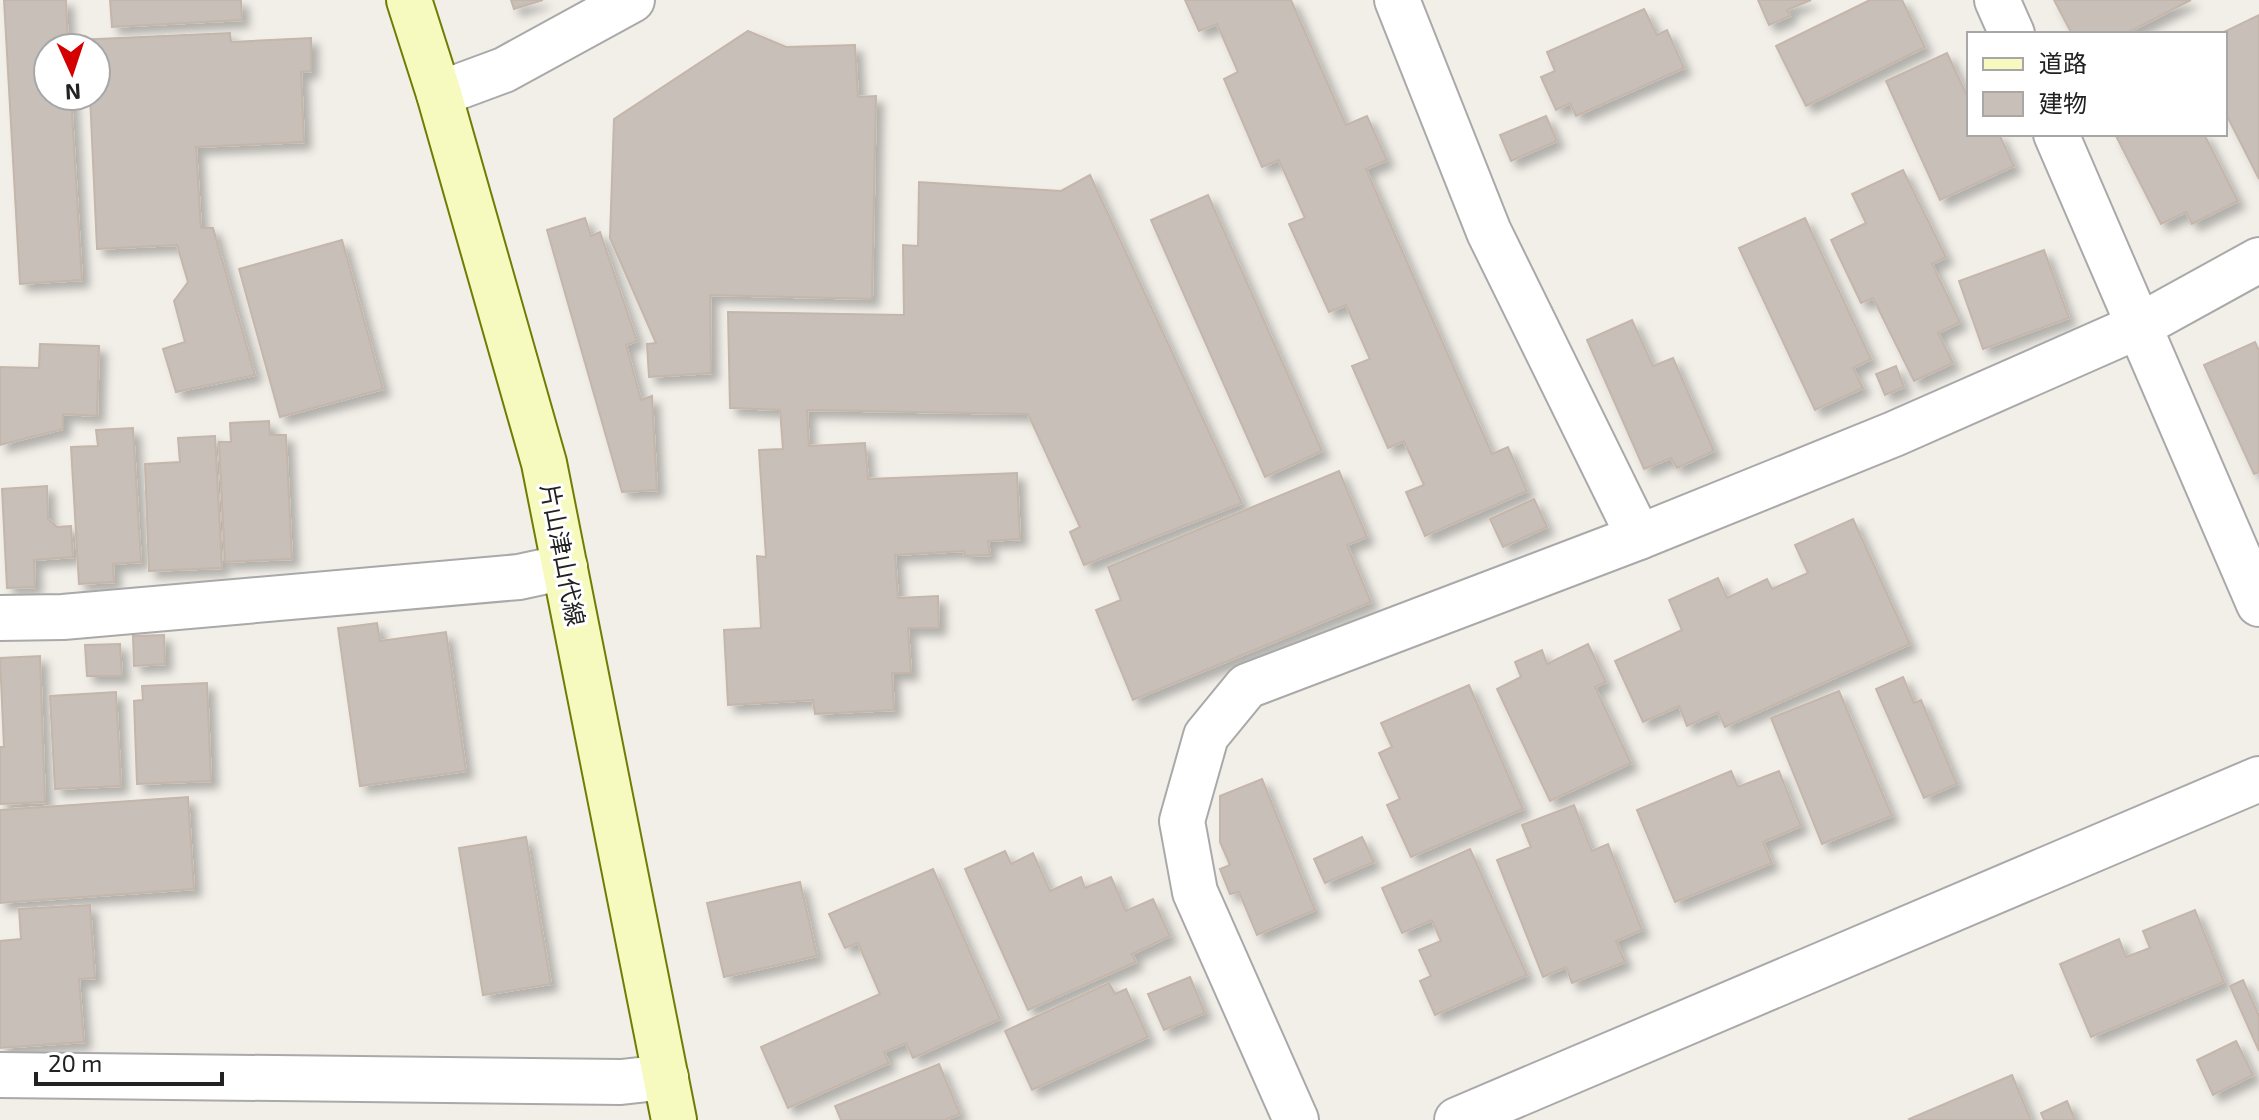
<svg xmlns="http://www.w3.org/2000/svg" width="2259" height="1120" viewBox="0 0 2259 1120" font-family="'Exo 2','Noto Sans JP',sans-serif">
  <defs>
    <filter id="shadow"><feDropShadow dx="7" dy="7" stdDeviation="4" flood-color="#0004"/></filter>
  </defs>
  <rect width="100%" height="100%" fill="#f2efe9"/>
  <g fill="#c7bfb8" stroke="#c4b6ab" stroke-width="2" filter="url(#shadow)">
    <path d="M 4,0 L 66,0 L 68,48 L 48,48 L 48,96 L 71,96 L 82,280 L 20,284 Z"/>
    <path d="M 110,0 L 241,0 L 242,20 L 112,27 Z"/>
    <path d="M 511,0 L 543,0 L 514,9 Z"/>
    <path d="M 1185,0 L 1291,0 L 1346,125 L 1367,116 L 1387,160 L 1366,169 L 1492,454 L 1508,447 L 1527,491 L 1425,536 L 1406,492 L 1424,485 L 1404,441 L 1388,448 L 1352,366 L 1370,359 L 1346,305 L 1329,312 L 1289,224 L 1305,218 L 1279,160 L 1262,167 L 1224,79 L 1238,72 L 1217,24 L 1199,31 Z"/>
    <path d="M 1758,0 L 1811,0 L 1787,10 L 1790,16 L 1769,25 Z"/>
    <path d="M 1870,0 L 1902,0 L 1925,47 L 1806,106 L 1776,46 Z"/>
    <path d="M 2054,0 L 2191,0 L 2125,34 L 2072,34 Z"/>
    <path d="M 1644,9 L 1657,35 L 1667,30 L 1684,68 L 1576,116 L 1570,103 L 1556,110 L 1541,77 L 1555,71 L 1547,52 Z"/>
    <path d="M 2259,15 L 2259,179 L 2225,112 L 2225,34 L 2220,34 Z"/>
    <path d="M 748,31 L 786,47 L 855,45 L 858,97 L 876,96 L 872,299 L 710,295 L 711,373 L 649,377 L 647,344 L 656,343 L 610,238 L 614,119 Z"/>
    <path d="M 230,33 L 231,42 L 311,38 L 311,71 L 301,72 L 304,142 L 196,147 L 201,228 L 213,228 L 255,375 L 176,392 L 163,349 L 185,342 L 174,301 L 188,282 L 177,245 L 97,249 L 90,96 L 96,96 L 96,48 L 76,48 L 76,40 Z"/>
    <path d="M 1947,53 L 1969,100 L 1969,134 L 1999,134 L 2014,166 L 1940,200 L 1886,81 Z"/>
    <path d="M 1546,116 L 1557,141 L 1511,161 L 1500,135 Z"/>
    <path d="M 2115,134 L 2204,134 L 2238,201 L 2192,224 L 2186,212 L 2161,224 Z"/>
    <path d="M 1903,170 L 1946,257 L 1932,264 L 1960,322 L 1938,333 L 1953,363 L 1914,381 L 1873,298 L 1861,303 L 1831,240 L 1866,223 L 1852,194 Z"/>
    <path d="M 1090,175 L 1242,503 L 1084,565 L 1070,532 L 1080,527 L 1028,414 L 807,410 L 809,446 L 865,443 L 868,479 L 1017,473 L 1020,539 L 988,541 L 990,555 L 965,556 L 964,551 L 895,555 L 898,598 L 938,596 L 939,628 L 908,628 L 911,673 L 892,673 L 894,710 L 815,714 L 813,700 L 728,705 L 724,630 L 761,628 L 757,556 L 766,557 L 759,450 L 783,449 L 780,410 L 730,408 L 728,312 L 904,315 L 903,245 L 918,246 L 919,182 L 1061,191 Z"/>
    <path d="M 1208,195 L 1322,451 L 1265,477 L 1151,220 Z"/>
    <path d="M 585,218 L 591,236 L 600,232 L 637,341 L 626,345 L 641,400 L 652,396 L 657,490 L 622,492 L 547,230 Z"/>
    <path d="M 1805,218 L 1871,359 L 1853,368 L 1863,388 L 1815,410 L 1739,248 Z"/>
    <path d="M 342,240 L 383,389 L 280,417 L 239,269 Z"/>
    <path d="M 2044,250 L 2069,318 L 1983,349 L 1959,281 Z"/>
    <path d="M 1632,320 L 1653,366 L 1673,358 L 1714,451 L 1677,468 L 1671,458 L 1644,469 L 1587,340 Z"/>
    <path d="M 2255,342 L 2259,351 L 2259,472 L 2254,474 L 2204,365 Z"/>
    <path d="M 40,344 L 99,346 L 97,416 L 63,414 L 63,429 L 0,445 L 0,367 L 39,368 Z"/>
    <path d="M 1896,366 L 1904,387 L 1885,395 L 1876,374 Z"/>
    <path d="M 269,421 L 270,435 L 286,435 L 292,559 L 225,562 L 219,442 L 231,442 L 230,423 Z"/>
    <path d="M 133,428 L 141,562 L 113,564 L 114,582 L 79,584 L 71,447 L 98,446 L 96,430 Z"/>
    <path d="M 215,436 L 222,568 L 149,571 L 145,464 L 180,462 L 178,438 Z"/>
    <path d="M 1339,471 L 1367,537 L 1347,545 L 1371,602 L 1133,700 L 1096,610 L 1121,600 L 1108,567 Z"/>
    <path d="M 47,486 L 48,519 L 57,527 L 71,526 L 73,557 L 34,560 L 35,587 L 7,588 L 2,489 Z"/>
    <path d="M 1534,499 L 1547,527 L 1503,547 L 1490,519 Z"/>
    <path d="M 1853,519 L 1910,644 L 1725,727 L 1718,712 L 1687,726 L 1679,706 L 1643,722 L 1615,661 L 1682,630 L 1669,600 L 1718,578 L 1727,598 L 1767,579 L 1772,589 L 1808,573 L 1795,545 Z"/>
    <path d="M 377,623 L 380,641 L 446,632 L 466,771 L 360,786 L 338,628 Z"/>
    <path d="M 164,635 L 165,664 L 134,666 L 133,636 Z"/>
    <path d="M 120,644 L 122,676 L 87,676 L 85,645 Z"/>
    <path d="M 1588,644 L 1606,682 L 1595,687 L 1631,763 L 1550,801 L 1497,689 L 1521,677 L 1515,662 L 1542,650 L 1547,664 Z"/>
    <path d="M 40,656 L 45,802 L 0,804 L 0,747 L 4,747 L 0,658 Z"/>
    <path d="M 1903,677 L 1914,703 L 1921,700 L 1957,784 L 1924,798 L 1876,689 Z"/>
    <path d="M 207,683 L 211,781 L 137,784 L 134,701 L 143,700 L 142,686 Z"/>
    <path d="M 1469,685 L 1523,809 L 1411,857 L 1387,805 L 1400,799 L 1379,753 L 1392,747 L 1381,723 Z"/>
    <path d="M 1839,691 L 1892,816 L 1822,844 L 1771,718 Z"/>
    <path d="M 116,692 L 121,786 L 55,789 L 50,696 Z"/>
    <path d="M 1731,771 L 1738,787 L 1779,771 L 1801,826 L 1763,842 L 1772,863 L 1675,902 L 1637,810 Z"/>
    <path d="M 1262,779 L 1315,910 L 1257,935 L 1239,892 L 1230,894 L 1220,869 L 1230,865 L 1220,842 L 1220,796 Z"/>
    <path d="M 188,797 L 194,889 L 0,903 L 0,810 Z"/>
    <path d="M 1574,805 L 1592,851 L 1608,844 L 1642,930 L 1616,941 L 1625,962 L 1572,983 L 1566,967 L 1543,977 L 1497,860 L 1531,847 L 1522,825 Z"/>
    <path d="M 526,837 L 551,984 L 483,995 L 459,848 Z"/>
    <path d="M 1362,837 L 1374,862 L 1325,883 L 1314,859 Z"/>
    <path d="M 1470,849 L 1527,975 L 1435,1015 L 1420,981 L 1431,976 L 1419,950 L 1441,941 L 1432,920 L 1402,933 L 1382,888 Z"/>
    <path d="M 1005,851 L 1011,864 L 1033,853 L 1050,891 L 1081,877 L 1085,888 L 1111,877 L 1126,911 L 1153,899 L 1170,936 L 1132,954 L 1136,962 L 1028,1010 L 965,869 Z"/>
    <path d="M 933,869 L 1000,1019 L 913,1058 L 906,1043 L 884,1052 L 889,1063 L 788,1108 L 761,1047 L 880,994 L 858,943 L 845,948 L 829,914 Z"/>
    <path d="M 800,882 L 817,956 L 724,977 L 707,903 Z"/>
    <path d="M 90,905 L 95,978 L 79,979 L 84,1042 L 0,1048 L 0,941 L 21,939 L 19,909 Z"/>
    <path d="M 2195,910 L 2224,982 L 2091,1037 L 2060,964 L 2119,939 L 2126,957 L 2150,948 L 2143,931 Z"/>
    <path d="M 1190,977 L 1205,1013 L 1164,1030 L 1148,994 Z"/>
    <path d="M 2243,980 L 2259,1016 L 2259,1051 L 2230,986 Z"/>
    <path d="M 1109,983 L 1115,994 L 1126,989 L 1148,1037 L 1032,1090 L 1005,1031 Z"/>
    <path d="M 2236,1041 L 2253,1075 L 2213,1095 L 2197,1060 Z"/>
    <path d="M 939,1064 L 960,1114 L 945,1120 L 841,1120 L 835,1106 Z"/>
    <path d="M 2012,1075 L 2031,1120 L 1910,1120 L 1909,1119 Z"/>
    <path d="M 2067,1101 L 2075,1120 L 2044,1120 L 2041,1113 Z"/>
  </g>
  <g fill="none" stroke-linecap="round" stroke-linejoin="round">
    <g stroke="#a9a9a9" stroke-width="48">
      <g id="minor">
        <path d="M 1397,0 L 1489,232 L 1639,537"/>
        <path d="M 1997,0 L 2012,34"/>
        <path d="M 439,94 L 504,70 L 632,0"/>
        <path d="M 2056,134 L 2259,604"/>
        <path d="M 0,618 L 63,617 L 519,577 L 565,567"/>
        <path d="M 0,1075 L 621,1082 L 666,1077"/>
        <path d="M 1296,1120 L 1195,892 L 1182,821 L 1206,736 L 1247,686 L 1639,537 L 1894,434 L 2141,325 L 2259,260"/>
      </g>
    </g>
    <g stroke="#a9a9a9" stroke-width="48">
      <path id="tertiary" d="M 1457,1120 L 2259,779"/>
    </g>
    <g stroke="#707d05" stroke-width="48">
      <path id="secondary" d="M 409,0 L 439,94 L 544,463 L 674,1120"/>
    </g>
    <use href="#minor" stroke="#fff" stroke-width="44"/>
    <use href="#tertiary" stroke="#fff" stroke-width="44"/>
    <use href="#secondary" stroke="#f7fabf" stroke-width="44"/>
  </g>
  <g text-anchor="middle" stroke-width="6" stroke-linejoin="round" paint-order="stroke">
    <g font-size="24" fill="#222" stroke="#fff">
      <text transform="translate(562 555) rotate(79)" y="8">片山津山代線</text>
    </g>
  </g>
  <rect x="1967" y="32" width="260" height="104" fill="#ffffff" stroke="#a7a7a7" stroke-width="2"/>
  <rect x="1983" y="58" width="40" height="12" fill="#f7fabf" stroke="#a7a7a7" stroke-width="2"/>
  <text x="2039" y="72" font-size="24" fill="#222222">道路</text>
  <rect x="1983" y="92" width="40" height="24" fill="#c7bfb8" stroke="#a7a7a7" stroke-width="2"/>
  <text x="2039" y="112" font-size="24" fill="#222222">建物</text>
  <g transform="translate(72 72) rotate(177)"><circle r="38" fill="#ffffff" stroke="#a7a7a7" stroke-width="2"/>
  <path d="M0-6L14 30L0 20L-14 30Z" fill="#d40000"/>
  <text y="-12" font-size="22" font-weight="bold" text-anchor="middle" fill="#222222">N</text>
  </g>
  <path d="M36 1072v12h186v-12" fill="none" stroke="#222222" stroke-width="4"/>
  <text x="48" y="1072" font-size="24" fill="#222222" stroke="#ffffff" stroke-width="6" paint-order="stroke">20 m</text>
</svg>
